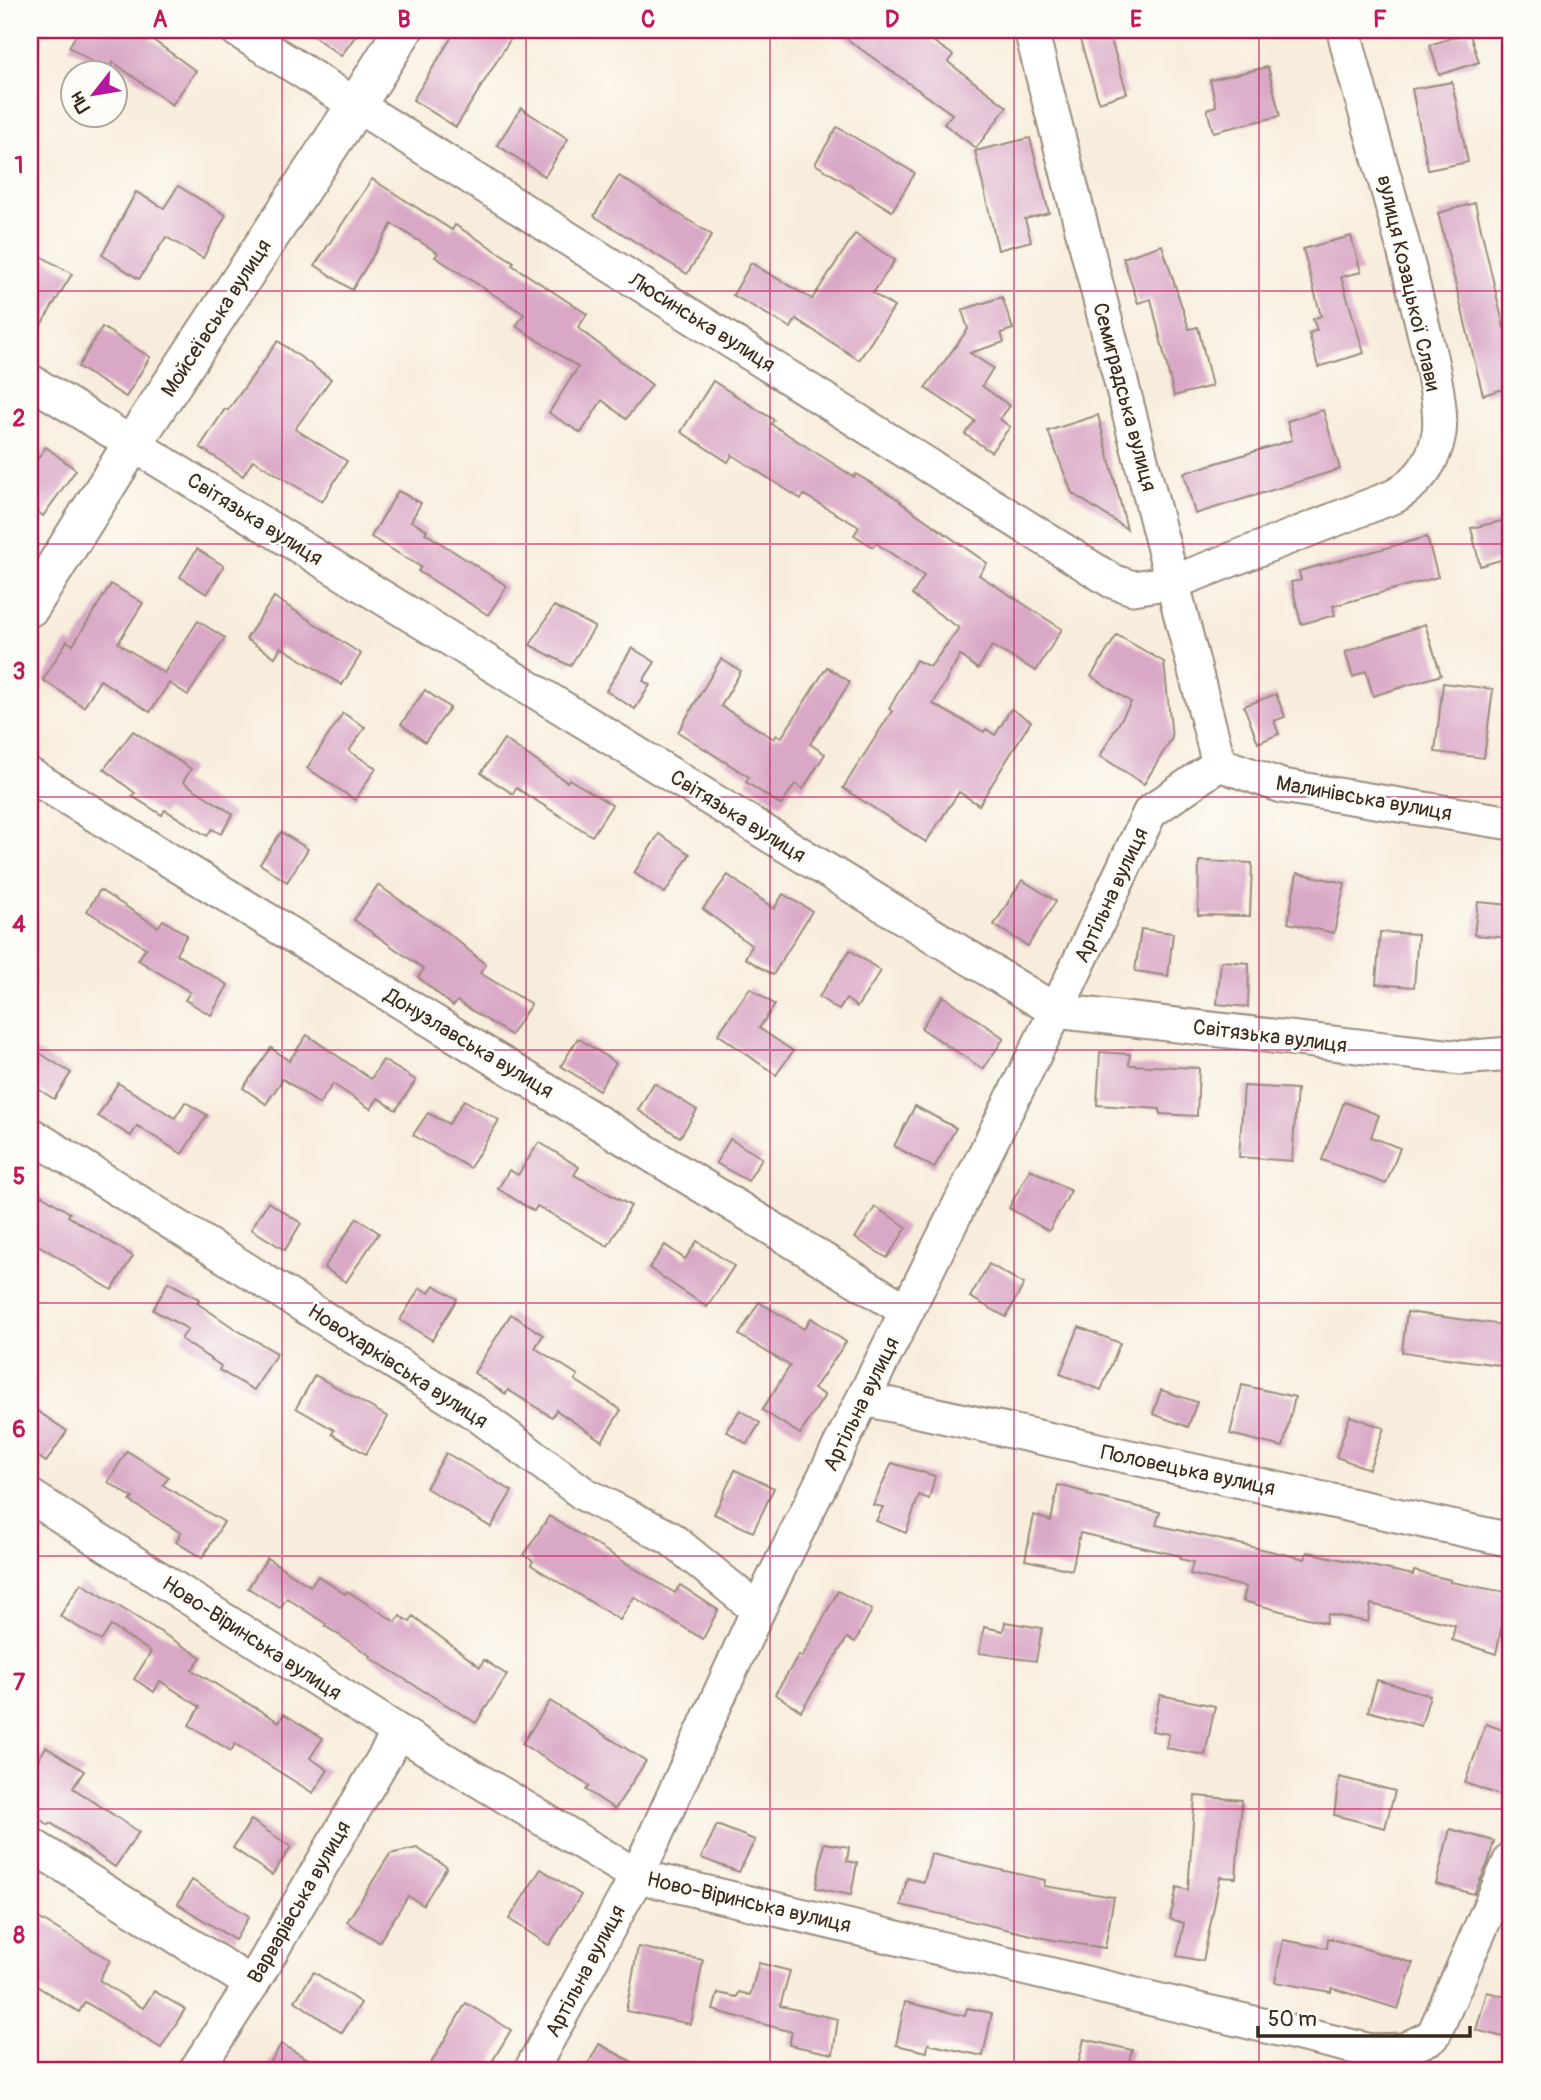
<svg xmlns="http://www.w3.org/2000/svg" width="1541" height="2100" viewBox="0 0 1541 2100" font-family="Pangolin,sans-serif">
  <rect width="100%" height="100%" fill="#fdfcf7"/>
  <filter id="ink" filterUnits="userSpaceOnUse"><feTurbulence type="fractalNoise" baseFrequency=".0143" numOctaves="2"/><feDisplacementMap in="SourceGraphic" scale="14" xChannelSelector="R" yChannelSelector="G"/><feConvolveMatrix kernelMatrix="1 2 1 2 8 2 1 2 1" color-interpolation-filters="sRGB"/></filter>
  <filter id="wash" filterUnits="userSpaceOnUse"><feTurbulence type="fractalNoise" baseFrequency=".00686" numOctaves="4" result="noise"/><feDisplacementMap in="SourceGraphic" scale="28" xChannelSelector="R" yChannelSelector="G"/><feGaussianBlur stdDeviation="1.57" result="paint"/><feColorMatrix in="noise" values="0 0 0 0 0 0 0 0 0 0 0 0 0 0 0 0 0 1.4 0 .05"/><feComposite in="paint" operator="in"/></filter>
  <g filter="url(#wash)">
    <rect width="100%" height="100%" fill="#f8eddc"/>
    <g id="blocks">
      <g fill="#d9a8c6">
        <path d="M 79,30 L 139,30 L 196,71 L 172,105 L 113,62 L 107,71 L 69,47 Z"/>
        <path d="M 305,30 L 360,30 L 341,56 Z"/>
        <path d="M 456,30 L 516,30 L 456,127 L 413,100 Z"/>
        <path d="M 834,30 L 917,30 L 953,55 L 948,62 L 1007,107 L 976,148 L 944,124 L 952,114 Z"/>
        <path d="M 1077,30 L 1108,30 L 1127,93 L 1099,102 Z"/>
        <path d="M 1469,32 L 1479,62 L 1439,75 L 1430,45 Z"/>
        <path d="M 1268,67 L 1280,116 L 1213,132 L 1207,109 L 1216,106 L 1210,80 Z"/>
        <path d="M 1452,82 L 1468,162 L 1428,170 L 1412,89 Z"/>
        <path d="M 521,108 L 568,139 L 545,176 L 497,145 Z"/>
        <path d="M 837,127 L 915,173 L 892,211 L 815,164 Z"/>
        <path d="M 1030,138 L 1049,213 L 1025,219 L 1031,241 L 998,250 L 975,151 Z"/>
        <path d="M 619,176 L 712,235 L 687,274 L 594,216 Z"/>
        <path d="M 372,179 L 452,230 L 455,225 L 514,262 L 512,265 L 587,314 L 578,328 L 652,385 L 626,419 L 602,400 L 581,433 L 549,413 L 578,367 L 516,326 L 524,314 L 435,257 L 438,253 L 392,224 L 352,290 L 315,265 Z"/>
        <path d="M 178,186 L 226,215 L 203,258 L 166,237 L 139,279 L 102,255 L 136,192 L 164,208 Z"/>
        <path d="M 1475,203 L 1504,328 L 1511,326 L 1511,387 L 1483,395 L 1438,213 Z"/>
        <path d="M 855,234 L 895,260 L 873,293 L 894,307 L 859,360 L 796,319 L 791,328 L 733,295 L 751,263 L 812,299 Z"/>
        <path d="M 1351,236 L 1361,272 L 1341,277 L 1364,353 L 1318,367 L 1309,333 L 1317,330 L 1313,319 L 1321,316 L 1303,249 Z"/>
        <path d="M 1162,245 L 1189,329 L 1198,327 L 1212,386 L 1174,396 L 1151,299 L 1138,303 L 1123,258 Z"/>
        <path d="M 30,250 L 72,274 L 30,343 Z"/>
        <path d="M 1002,297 L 1013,329 L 1001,333 L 1004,342 L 970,353 L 993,368 L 982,386 L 1010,406 L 1000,419 L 1010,427 L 991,452 L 965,434 L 975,421 L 925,388 L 968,329 L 962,310 Z"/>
        <path d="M 102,327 L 150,357 L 126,397 L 78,367 Z"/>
        <path d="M 278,341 L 331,379 L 295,429 L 347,461 L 322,502 L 253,460 L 243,476 L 200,447 L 225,409 L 228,410 Z"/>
        <path d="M 713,381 L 774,420 L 771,424 L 854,477 L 856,474 L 901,501 L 900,502 L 987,563 L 979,575 L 1062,629 L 1036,671 L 992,646 L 978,669 L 960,655 L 933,704 L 984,732 L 986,729 L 995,735 L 1011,709 L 1031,721 L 979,805 L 959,792 L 926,842 L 843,788 L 892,711 L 889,709 L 916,660 L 930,667 L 959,628 L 912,595 L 924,576 L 876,543 L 873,547 L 854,535 L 859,527 L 804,495 L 801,499 L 732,455 L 728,462 L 681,432 Z"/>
        <path d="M 1323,410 L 1340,469 L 1195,514 L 1184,473 L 1292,440 L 1287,421 Z"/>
        <path d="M 1098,415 L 1127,529 L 1072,493 L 1048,431 Z"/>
        <path d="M 46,447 L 76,470 L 43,516 L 30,505 L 30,469 Z"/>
        <path d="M 398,491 L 421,503 L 411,521 L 427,530 L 425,533 L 507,586 L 488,615 L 418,571 L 421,567 L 371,537 Z"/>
        <path d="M 1511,519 L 1511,557 L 1480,566 L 1471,528 Z"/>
        <path d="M 1427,537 L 1438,577 L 1333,606 L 1335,615 L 1301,624 L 1291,582 L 1301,580 L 1299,571 Z"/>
        <path d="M 197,549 L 224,566 L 207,594 L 180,577 Z"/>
        <path d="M 111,584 L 143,603 L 118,643 L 164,673 L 198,621 L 225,638 L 188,695 L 169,683 L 150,712 L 100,680 L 84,707 L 43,680 L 67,641 L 73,645 Z"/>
        <path d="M 274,597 L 361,654 L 342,685 L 281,647 L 275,657 L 246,639 Z"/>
        <path d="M 554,606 L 595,627 L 570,666 L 530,645 Z"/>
        <path d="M 1425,624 L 1441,675 L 1373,696 L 1366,671 L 1353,677 L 1345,652 Z"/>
        <path d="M 1117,635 L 1164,662 L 1172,738 L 1144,784 L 1100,756 L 1131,702 L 1091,676 Z"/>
        <path d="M 632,648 L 655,662 L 643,681 L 650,685 L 635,709 L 606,691 Z"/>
        <path d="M 721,659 L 741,671 L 721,706 L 774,739 L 777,735 L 781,738 L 827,667 L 850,682 L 810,744 L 825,754 L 803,789 L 795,784 L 781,805 L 746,782 L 749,777 L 678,732 Z"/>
        <path d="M 1443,683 L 1493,689 L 1484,758 L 1435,752 Z"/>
        <path d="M 425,690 L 450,708 L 425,742 L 401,724 Z"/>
        <path d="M 1276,694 L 1285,717 L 1274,721 L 1279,734 L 1258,743 L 1244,706 Z"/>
        <path d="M 343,713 L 365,727 L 349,751 L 376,768 L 355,800 L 307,768 Z"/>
        <path d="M 133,731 L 191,769 L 183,782 L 233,814 L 221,834 L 212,829 L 207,836 L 165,810 L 162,815 L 132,796 L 135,793 L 104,769 Z"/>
        <path d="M 504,739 L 567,782 L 569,779 L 612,805 L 592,836 L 516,788 L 513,794 L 481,773 Z"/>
        <path d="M 281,832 L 308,849 L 287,882 L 260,864 Z"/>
        <path d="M 659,834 L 690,854 L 665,893 L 634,873 Z"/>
        <path d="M 1199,861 L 1252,863 L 1250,916 L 1198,915 Z"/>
        <path d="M 1297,873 L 1345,883 L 1334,933 L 1288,923 Z"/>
        <path d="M 728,875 L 774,909 L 783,894 L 812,911 L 773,975 L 745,958 L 752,946 L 703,909 Z"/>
        <path d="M 1022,880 L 1056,901 L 1028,946 L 994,925 Z"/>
        <path d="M 378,885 L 452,936 L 486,965 L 480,973 L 531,1004 L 511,1035 L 457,1001 L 453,1006 L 418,977 L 424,969 L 354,920 Z"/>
        <path d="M 100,890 L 158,927 L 163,920 L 187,935 L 176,954 L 228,985 L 211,1015 L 185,1000 L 190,992 L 138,960 L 146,948 L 87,911 Z"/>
        <path d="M 1478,902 L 1511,905 L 1511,938 L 1474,935 Z"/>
        <path d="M 1141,929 L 1173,933 L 1168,976 L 1135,971 Z"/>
        <path d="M 1380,932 L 1418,934 L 1414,987 L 1376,984 Z"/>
        <path d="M 850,950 L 881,971 L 857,1007 L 846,999 L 839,1010 L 819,997 Z"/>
        <path d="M 1221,961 L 1249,963 L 1248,1007 L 1217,1004 Z"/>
        <path d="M 750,988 L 775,1005 L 759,1028 L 793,1051 L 776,1075 L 718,1034 Z"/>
        <path d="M 943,996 L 1004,1038 L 983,1069 L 921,1028 Z"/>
        <path d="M 307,1035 L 371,1079 L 383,1060 L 416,1080 L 396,1110 L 378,1098 L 371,1109 L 333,1084 L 319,1104 L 283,1079 L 266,1104 L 243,1088 L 271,1048 L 289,1061 Z"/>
        <path d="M 578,1038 L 616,1063 L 599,1090 L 561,1066 Z"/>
        <path d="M 30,1047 L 71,1073 L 54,1099 L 30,1084 Z"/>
        <path d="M 1100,1052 L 1130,1054 L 1129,1065 L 1199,1068 L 1197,1116 L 1160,1114 L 1160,1109 L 1097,1105 Z"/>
        <path d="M 118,1083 L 175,1118 L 185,1102 L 207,1115 L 182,1154 L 137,1126 L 131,1136 L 98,1116 Z"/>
        <path d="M 654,1083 L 697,1110 L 680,1137 L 638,1110 Z"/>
        <path d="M 1244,1086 L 1297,1089 L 1292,1161 L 1239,1157 Z"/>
        <path d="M 464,1100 L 499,1120 L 470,1168 L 413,1135 L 428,1113 L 449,1124 Z"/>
        <path d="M 1344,1102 L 1379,1115 L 1371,1137 L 1400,1148 L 1386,1184 L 1322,1160 Z"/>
        <path d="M 915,1106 L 956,1128 L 934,1168 L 894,1146 Z"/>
        <path d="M 730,1139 L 762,1158 L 748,1181 L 716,1163 Z"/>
        <path d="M 539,1142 L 579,1167 L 574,1175 L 631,1206 L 608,1246 L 537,1206 L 534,1211 L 498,1189 L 509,1170 L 518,1175 Z"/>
        <path d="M 1030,1169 L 1071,1191 L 1049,1231 L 1009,1208 Z"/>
        <path d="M 30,1188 L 70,1213 L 68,1216 L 133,1256 L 112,1290 L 30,1240 Z"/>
        <path d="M 268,1202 L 301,1223 L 285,1250 L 251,1229 Z"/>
        <path d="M 875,1207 L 907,1227 L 887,1258 L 855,1238 Z"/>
        <path d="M 357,1218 L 379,1233 L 346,1282 L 324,1268 Z"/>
        <path d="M 697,1241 L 734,1266 L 707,1307 L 649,1268 L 665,1245 L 685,1259 Z"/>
        <path d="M 989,1264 L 1024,1284 L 1006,1317 L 970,1297 Z"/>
        <path d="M 168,1282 L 199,1299 L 197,1303 L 237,1330 L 277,1353 L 254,1390 L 219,1370 L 221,1366 L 181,1339 L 188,1329 L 153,1310 Z"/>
        <path d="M 434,1285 L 457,1299 L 432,1340 L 400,1320 L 420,1288 L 429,1293 Z"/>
        <path d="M 759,1302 L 804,1329 L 811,1318 L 846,1342 L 814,1389 L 825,1395 L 800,1434 L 762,1410 L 790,1366 L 739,1335 Z"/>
        <path d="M 1407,1312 L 1511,1326 L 1507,1366 L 1402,1352 Z"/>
        <path d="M 511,1314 L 543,1335 L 535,1348 L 578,1375 L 575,1380 L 621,1410 L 602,1441 L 556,1410 L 552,1417 L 508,1390 L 506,1394 L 474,1373 Z"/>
        <path d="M 1079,1327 L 1120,1343 L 1101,1390 L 1060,1374 Z"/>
        <path d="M 315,1375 L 388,1417 L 366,1454 L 332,1434 L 334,1430 L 296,1408 Z"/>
        <path d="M 1242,1385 L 1295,1397 L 1283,1447 L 1230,1434 Z"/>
        <path d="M 1161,1390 L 1197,1402 L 1188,1427 L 1153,1414 Z"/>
        <path d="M 30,1406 L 67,1431 L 46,1462 L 30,1451 Z"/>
        <path d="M 740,1410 L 760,1423 L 747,1444 L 726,1431 Z"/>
        <path d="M 1350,1416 L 1384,1428 L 1369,1469 L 1336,1457 Z"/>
        <path d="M 127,1451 L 169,1477 L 163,1485 L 224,1522 L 202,1558 L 176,1542 L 181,1533 L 130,1501 L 133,1498 L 108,1482 Z"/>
        <path d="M 446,1453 L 512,1491 L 491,1527 L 426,1488 Z"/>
        <path d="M 892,1463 L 935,1476 L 929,1499 L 919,1495 L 906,1533 L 876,1521 L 883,1507 L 873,1505 Z"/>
        <path d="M 735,1470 L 774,1488 L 753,1532 L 714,1514 Z"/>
        <path d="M 1058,1485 L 1088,1493 L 1087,1495 L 1160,1512 L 1156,1525 L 1305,1559 L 1307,1552 L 1413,1575 L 1414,1571 L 1451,1580 L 1450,1582 L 1511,1593 L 1511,1623 L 1503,1621 L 1496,1654 L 1452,1640 L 1455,1625 L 1371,1604 L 1368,1622 L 1328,1614 L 1326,1623 L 1243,1601 L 1246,1587 L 1190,1574 L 1193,1562 L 1180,1559 L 1181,1556 L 1080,1533 L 1072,1570 L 1025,1560 L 1034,1515 L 1051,1521 Z"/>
        <path d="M 549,1516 L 675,1593 L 680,1585 L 718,1610 L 703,1639 L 634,1597 L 620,1620 L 531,1565 L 533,1561 L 524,1555 Z"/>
        <path d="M 267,1558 L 310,1586 L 318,1576 L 345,1594 L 347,1591 L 396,1622 L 400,1616 L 410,1622 L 413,1616 L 480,1667 L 484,1660 L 507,1675 L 476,1723 L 370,1658 L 371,1656 L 325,1626 L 326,1624 L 287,1598 L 280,1608 L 248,1588 Z"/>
        <path d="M 81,1583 L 201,1657 L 192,1670 L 279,1722 L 284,1714 L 323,1738 L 310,1758 L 328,1770 L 313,1793 L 235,1744 L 231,1751 L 189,1725 L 200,1707 L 160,1681 L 154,1692 L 134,1679 L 151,1652 L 111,1626 L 101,1641 L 60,1616 Z"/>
        <path d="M 838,1591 L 872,1610 L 855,1642 L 847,1638 L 801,1711 L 775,1694 L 799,1655 L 802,1657 Z"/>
        <path d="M 1005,1622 L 1042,1628 L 1036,1661 L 979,1653 L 984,1627 L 1003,1631 Z"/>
        <path d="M 1377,1680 L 1430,1695 L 1421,1726 L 1368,1711 Z"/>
        <path d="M 1160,1695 L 1215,1706 L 1205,1755 L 1166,1748 L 1169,1734 L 1152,1731 Z"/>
        <path d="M 550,1701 L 646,1761 L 615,1809 L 586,1790 L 589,1786 L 522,1744 Z"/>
        <path d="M 1486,1724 L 1511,1733 L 1511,1771 L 1502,1796 L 1465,1783 Z"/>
        <path d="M 46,1747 L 84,1771 L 73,1788 L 139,1832 L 115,1867 L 51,1823 L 49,1825 L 30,1813 L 30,1773 Z"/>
        <path d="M 1339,1777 L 1395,1791 L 1385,1828 L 1334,1815 Z"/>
        <path d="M 1195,1796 L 1242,1800 L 1236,1878 L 1220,1877 L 1203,1961 L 1177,1956 L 1184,1923 L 1170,1919 L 1177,1887 L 1188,1890 Z"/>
        <path d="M 251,1820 L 291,1847 L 272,1875 L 233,1848 Z"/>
        <path d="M 717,1825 L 755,1840 L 739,1872 L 701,1858 Z"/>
        <path d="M 1450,1829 L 1494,1841 L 1488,1863 L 1474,1894 L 1436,1884 Z"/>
        <path d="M 824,1843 L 849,1847 L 847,1861 L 857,1863 L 851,1895 L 816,1888 Z"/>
        <path d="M 417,1848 L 447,1867 L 423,1905 L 408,1896 L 379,1942 L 347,1922 L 390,1854 Z"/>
        <path d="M 931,1854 L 1045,1880 L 1044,1886 L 1114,1897 L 1105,1948 L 1053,1940 L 901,1905 L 907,1878 L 924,1882 Z"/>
        <path d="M 541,1869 L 581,1895 L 549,1945 L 509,1919 Z"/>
        <path d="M 192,1880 L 249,1916 L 235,1940 L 178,1904 Z"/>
        <path d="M 30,1913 L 110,1960 L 99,1980 L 143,2008 L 154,1991 L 185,2009 L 161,2048 L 85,2002 L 79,2012 L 30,1982 Z"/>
        <path d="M 1328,1938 L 1413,1963 L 1398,2009 L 1332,1988 L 1331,1992 L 1275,1982 L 1283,1940 L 1327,1948 Z"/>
        <path d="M 638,1947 L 703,1960 L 691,2024 L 626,2011 Z"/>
        <path d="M 759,1963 L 790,1971 L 780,2006 L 838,2019 L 833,2054 L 789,2045 L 792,2032 L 713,2010 L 718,1993 L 737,1997 L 739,1992 L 750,1995 Z"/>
        <path d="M 314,1972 L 361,2003 L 342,2033 L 295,2001 Z"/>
        <path d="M 1487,1992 L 1511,1998 L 1511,2039 L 1476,2030 Z"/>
        <path d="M 905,2002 L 965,2016 L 967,2008 L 992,2013 L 983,2056 L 928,2044 L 927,2052 L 896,2045 Z"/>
        <path d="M 466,2003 L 511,2030 L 487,2070 L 427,2070 Z"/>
        <path d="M 1084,2039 L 1132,2050 L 1127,2070 L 1077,2070 Z"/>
        <path d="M 281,2044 L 328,2070 L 266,2070 Z"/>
        <path d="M 599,2044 L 647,2070 L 585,2070 Z"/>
      </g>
    </g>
  </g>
  <g filter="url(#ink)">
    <use href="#blocks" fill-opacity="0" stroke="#9a8c7d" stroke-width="2"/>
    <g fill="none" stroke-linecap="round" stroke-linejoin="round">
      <g stroke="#9a8c7d" stroke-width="37">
        <g id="minor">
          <path d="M 237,30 L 1112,581 L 1133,588 L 1174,582 L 1395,496 C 1419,481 1434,463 1439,433 C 1443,405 1429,352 1422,323 C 1407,257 1389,193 1370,127 C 1361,95 1351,63 1344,30"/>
          <path d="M 1031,30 L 1219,764"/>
          <path d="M 30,381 L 1056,1011 L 1461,1058 L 1511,1054"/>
          <path d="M 1219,764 L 1282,786 L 1511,823"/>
          <path d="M 30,775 L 907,1311"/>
          <path d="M 30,1134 L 478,1415 L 584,1494 L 670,1538 L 758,1610"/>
          <path d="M 864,1399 L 1511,1540"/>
          <path d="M 30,1496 L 399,1732 L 637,1876 L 1371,2051 L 1404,2050 L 1433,2036 L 1511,1859"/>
          <path d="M 30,1844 L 252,1984"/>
          <path d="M 196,2070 L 252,1984 L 399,1732"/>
          <path d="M 531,2070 L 637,1876 L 758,1610 L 1056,1011 L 1150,812 L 1219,764"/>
        </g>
      </g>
      <g stroke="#9a8c7d" stroke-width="42">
        <path id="major" d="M 30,607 L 133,443 L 357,104 L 403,30"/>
      </g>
      <use href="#minor" stroke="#fff" stroke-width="33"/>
      <use href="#major" stroke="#fff" stroke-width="38"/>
    </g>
  </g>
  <path fill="none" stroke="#c2185b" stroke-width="2" stroke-opacity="0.55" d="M 282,30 L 282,2070M 526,30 L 526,2070M 770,30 L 770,2070M 1014,30 L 1014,2070M 1259,30 L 1259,2070M 30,291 L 1511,291M 30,544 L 1511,544M 30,797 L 1511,797M 30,1050 L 1511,1050M 30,1303 L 1511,1303M 30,1556 L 1511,1556M 30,1809 L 1511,1809"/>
  <g text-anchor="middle" stroke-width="5" stroke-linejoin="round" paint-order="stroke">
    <g font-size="21" fill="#3b2a1e" stroke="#fdfcf7">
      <text transform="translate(1409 283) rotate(77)" y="7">вулиця Козацької Слави</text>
      <text transform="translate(216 318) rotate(-57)" y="7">Мойсеївська вулиця</text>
      <text transform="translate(702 322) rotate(32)" y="7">Люсинська вулиця</text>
      <text transform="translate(1125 397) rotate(75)" y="7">Семиградська вулиця</text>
      <text transform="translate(255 519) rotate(32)" y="7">Світязька вулиця</text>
      <text transform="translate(1364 798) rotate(10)" y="7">Малинівська вулиця</text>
      <text transform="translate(738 816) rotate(32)" y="7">Світязька вулиця</text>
      <text transform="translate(1111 895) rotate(-65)" y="7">Артільна вулиця</text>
      <text transform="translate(1270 1036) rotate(7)" y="7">Світязька вулиця</text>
      <text transform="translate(469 1043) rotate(31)" y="7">Донузлавська вулиця</text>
      <text transform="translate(398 1366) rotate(33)" y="7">Новохарківська вулиця</text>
      <text transform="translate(861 1404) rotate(-64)" y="7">Артільна вулиця</text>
      <text transform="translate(1188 1470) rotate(12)" y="7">Половецька вулиця</text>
      <text transform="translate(252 1638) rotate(33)" y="7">Ново-Віринська вулиця</text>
      <text transform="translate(299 1902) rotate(-60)" y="7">Варварівська вулиця</text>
      <text transform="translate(749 1902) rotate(13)" y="7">Ново-Віринська вулиця</text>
      <text transform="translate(585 1971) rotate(-62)" y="7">Артільна вулиця</text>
    </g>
  </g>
  <rect width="1541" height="2100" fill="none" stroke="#fdfcf7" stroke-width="77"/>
  <g transform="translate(94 94) rotate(239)"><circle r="33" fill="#fdfcf7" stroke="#afa8a0" stroke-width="2"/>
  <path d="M0-5L12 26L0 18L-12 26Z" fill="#b5179e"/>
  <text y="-10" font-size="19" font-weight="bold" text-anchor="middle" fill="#3b2a1e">Пн</text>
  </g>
  <path d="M1258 2026v10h212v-10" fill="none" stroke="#3b2a1e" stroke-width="3.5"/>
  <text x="1268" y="2026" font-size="21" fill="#3b2a1e" stroke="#fdfcf7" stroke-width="5" paint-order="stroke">50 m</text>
  <rect x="38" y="38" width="1464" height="2024" fill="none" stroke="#c2185b" stroke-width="2.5"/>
  <g font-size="23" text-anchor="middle" font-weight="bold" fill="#c2185b">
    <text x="160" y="27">A</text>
    <text x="404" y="27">B</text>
    <text x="648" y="27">C</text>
    <text x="892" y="27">D</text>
    <text x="1136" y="27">E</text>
    <text x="1380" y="27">F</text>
    <text x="19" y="173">1</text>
    <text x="19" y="426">2</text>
    <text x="19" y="679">3</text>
    <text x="19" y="932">4</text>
    <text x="19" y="1184">5</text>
    <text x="19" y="1437">6</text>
    <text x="19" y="1690">7</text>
    <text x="19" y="1943">8</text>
  </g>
</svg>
